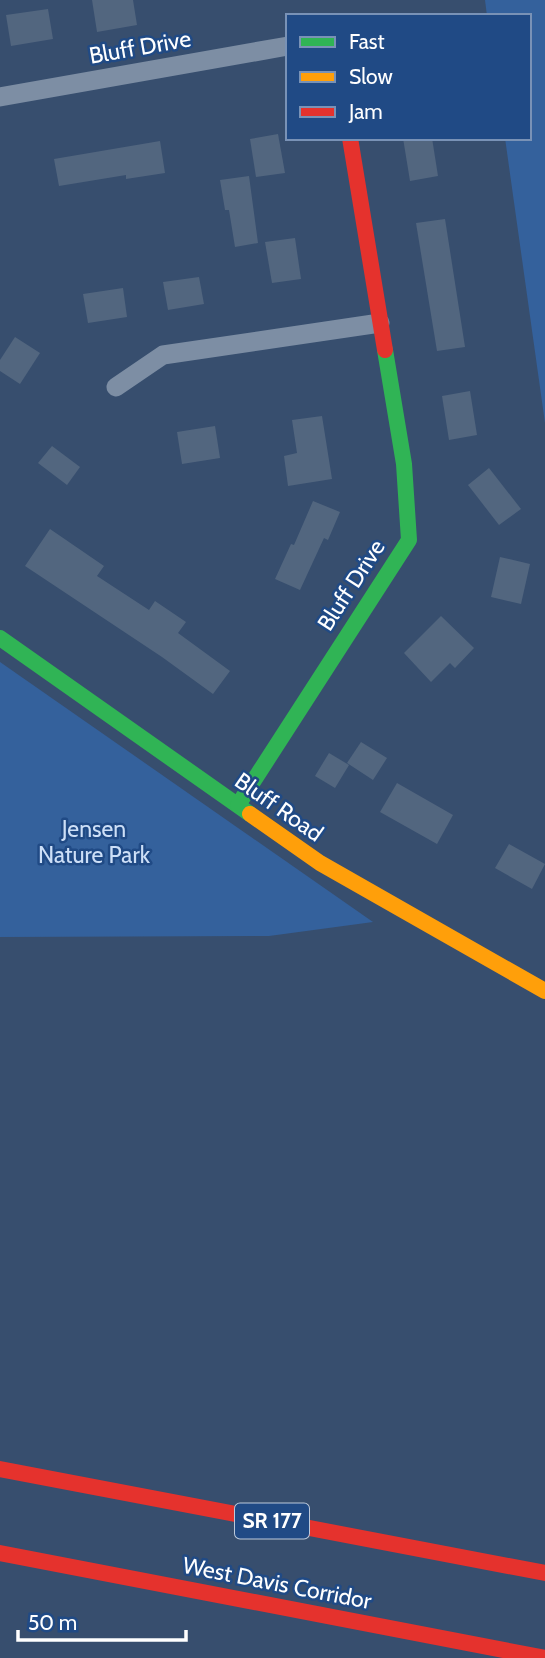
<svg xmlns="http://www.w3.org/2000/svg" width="545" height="1658" viewBox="0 0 545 1658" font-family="Cabin,sans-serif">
  <rect width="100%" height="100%" fill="#374e6e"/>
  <g fill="#34619c">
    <path d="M 485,0 L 545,0 L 545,423 L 505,138 L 529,138 L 529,16 L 487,16 Z"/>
    <path d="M 0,662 L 373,922 L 269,936 L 0,937 Z"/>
  </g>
  <g fill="#52667f">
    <path d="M 92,0 L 133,0 L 137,25 L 97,32 Z"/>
    <path d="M 48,9 L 53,39 L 11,46 L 6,15 Z"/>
    <path d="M 278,134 L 285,173 L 256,177 L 250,139 Z"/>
    <path d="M 403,138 L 432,138 L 438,176 L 410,181 Z"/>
    <path d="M 160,141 L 165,173 L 126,179 L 126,175 L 59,186 L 54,159 Z"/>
    <path d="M 249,176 L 258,243 L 235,247 L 229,210 L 225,210 L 220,180 Z"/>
    <path d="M 445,219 L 465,347 L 437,351 L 416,223 Z"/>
    <path d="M 295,238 L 301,279 L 272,283 L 265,242 Z"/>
    <path d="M 199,277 L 204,304 L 168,310 L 163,282 Z"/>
    <path d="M 123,288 L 127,317 L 88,323 L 83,294 Z"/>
    <path d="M 15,337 L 40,353 L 20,384 L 0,371 L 0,360 Z"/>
    <path d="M 470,391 L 477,435 L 449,440 L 442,396 Z"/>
    <path d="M 322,416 L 332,479 L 288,486 L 284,456 L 297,453 L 292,420 Z"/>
    <path d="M 215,426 L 220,458 L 182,464 L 177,432 Z"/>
    <path d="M 52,446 L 80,467 L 67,485 L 38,463 Z"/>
    <path d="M 489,468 L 521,509 L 499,525 L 468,485 Z"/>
    <path d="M 313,501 L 340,512 L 328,540 L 324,538 L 300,590 L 275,579 L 291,544 L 294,545 Z"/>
    <path d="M 50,529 L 104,566 L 97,576 L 149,610 L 155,601 L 186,622 L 178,633 L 230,671 L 213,694 L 162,657 L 25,566 Z"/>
    <path d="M 500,557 L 530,564 L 521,604 L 491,597 Z"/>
    <path d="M 441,616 L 474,648 L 455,668 L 450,663 L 431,682 L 404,653 Z"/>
    <path d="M 361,742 L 387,758 L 373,780 L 347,763 Z"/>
    <path d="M 329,753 L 349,765 L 335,788 L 315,776 Z"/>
    <path d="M 397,783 L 453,815 L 437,844 L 380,812 Z"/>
    <path d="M 509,844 L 545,864 L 532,889 L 495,868 Z"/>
  </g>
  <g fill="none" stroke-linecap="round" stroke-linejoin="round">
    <g stroke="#7d8ea4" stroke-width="19">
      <path d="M 0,97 L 288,46"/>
      <path d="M 116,387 L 163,355 L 380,323"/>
    </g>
    <g stroke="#30b455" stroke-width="16">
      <path d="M 0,638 L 250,814"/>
      <path d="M 238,805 L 409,540 L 404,464 L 385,350"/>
    </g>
    <path stroke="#ff9f0a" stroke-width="16" d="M 250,814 L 320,863 L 545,991"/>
    <g stroke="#e5322d" stroke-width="16">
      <path d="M 350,138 L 385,350"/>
      <path d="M 0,1469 L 545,1573"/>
      <path d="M 0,1553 L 545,1658"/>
    </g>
  </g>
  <g text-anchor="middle" stroke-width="5" stroke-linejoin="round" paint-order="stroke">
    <rect fill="#204a85" stroke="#bcc9da" stroke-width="2" x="235" y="1503.5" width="74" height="35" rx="5"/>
    <g font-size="21" font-weight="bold" fill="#fff">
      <text x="272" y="1528">SR 177</text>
    </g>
    <g font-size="23" fill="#fff" stroke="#204a85">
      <text transform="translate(140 47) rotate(-10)" y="8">Bluff Drive</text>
      <text transform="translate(351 585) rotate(-57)" y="8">Bluff Drive</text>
      <text transform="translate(279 807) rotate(35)" y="8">Bluff Road</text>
      <text transform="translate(277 1583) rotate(11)" y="8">West Davis Corridor</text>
    </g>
    <g font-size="23" fill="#cddff7" stroke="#204a85">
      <text x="94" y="837">Jensen<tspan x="94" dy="26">Nature Park</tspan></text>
    </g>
  </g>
  <rect x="286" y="14" width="245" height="126" fill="#204a85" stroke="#7992b6" stroke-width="2"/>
  <rect x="300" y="37" width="35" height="10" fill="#30b455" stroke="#7992b6" stroke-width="2"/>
  <text x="349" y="49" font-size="21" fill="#ffffff">Fast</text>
  <rect x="300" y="72" width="35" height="10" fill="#ff9f0a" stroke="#7992b6" stroke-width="2"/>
  <text x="349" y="84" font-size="21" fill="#ffffff">Slow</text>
  <rect x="300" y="107" width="35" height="10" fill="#e5322d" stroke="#7992b6" stroke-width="2"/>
  <text x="349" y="119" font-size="21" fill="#ffffff">Jam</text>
  <path d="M18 1630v10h168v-10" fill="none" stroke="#ffffff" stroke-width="3.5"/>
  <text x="28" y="1630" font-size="21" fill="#ffffff" stroke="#204a85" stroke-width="5" paint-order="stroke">50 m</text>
</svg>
